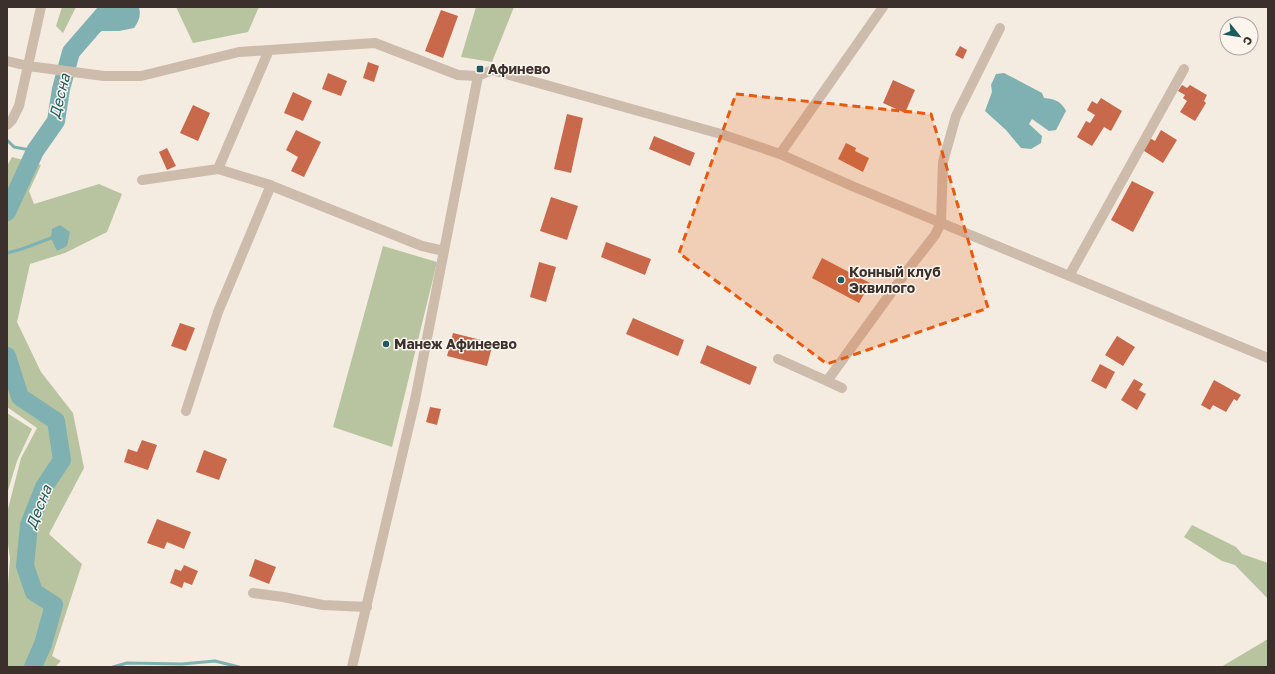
<svg xmlns="http://www.w3.org/2000/svg" width="1275" height="674" font-family="'Golos Text',sans-serif">
  <style>
    .green { fill: #b8c4a0 }
    .water { fill: #7fb0b2 }
    .lines { fill: none; stroke-linecap: round; stroke-linejoin: round }
    .stream { stroke: #7fb0b2; stroke-width: 3 }
    .river { stroke: #7fb0b2; stroke-width: 18 }
    .building { fill: #c8694b }
    .minor { stroke: #cdbbac; stroke-width: 10 }
    .marked { fill: #e8590c; fill-opacity: 0.2; stroke: #e8590c; stroke-width: 3; stroke-dasharray: 8 5; stroke-linejoin: round }
    .poi-dot { fill: #1f5a5e; stroke: #fbf5ee; stroke-width: 1.5 }
    .labels { text-anchor: middle; stroke-width: 3; stroke-linejoin: round; paint-order: stroke }
    .poi-label { font-size: 14px; font-weight: bold; fill: #3b302b; stroke: #fbf5ee; text-anchor: start }
    .water-label { font-size: 15px; font-style: italic; fill: #1f5a5e; stroke: #fbf5ee }
  </style>
  <rect width="100%" height="100%" fill="#f4ebe1"/>
  <path class="green" d="M 62,7 L 76,7 L 63,33 L 56,26 Z
    M 176,7 L 259,7 L 248,32 L 193,43 Z
    M 476,7 L 514,7 L 492,62 L 461,57 Z
    M 12,157 L 41,165 L 29,191 L 34,204 L 99,184 L 122,194 L 107,232 L 65,253 L 30,264 L 17,322 L 41,372 L 73,413 L 84,468 L 49,534 L 82,564 L 52,656 L 61,661 L 55,667 L 7,667 L 7,598 L 10,558 L 7,537 L 7,513 L 21,458 L 37,428 L 7,407 L 7,166 Z
    M 383,246 L 437,262 L 392,447 L 333,427 Z
    M 7,413 L 32,429 L 17,461 L 7,494 Z
    M 1192,525 L 1236,547 L 1242,554 L 1268,563 L 1268,599 L 1235,565 L 1222,561 L 1184,537 Z
    M 1268,639 L 1268,666 L 1265,667 L 1221,667 Z"/>
  <path class="water" d="M 110,7 L 139,7 C 141,16 139,21 134,28 L 119,31 L 102,31 L 77,45 Z
    M 1004,73 L 1042,93 L 1044,98 C 1055,99 1061,101 1066,111 L 1056,130 L 1049,131 L 1032,119 L 1029,124 L 1042,136 L 1041,143 L 1031,149 L 1021,148 L 1006,130 L 985,111 L 992,92 L 991,85 L 996,74 Z
    M 60,225 L 70,232 L 67,246 L 57,251 L 51,238 L 52,229 Z"/>
  <g class="lines">
    <path class="stream" d="M 7,140 L 14,147 L 35,151
      M 7,253 L 22,249 L 51,238
      M 113,667 L 127,663 L 182,664 L 215,661 L 239,667"/>
    <path class="river" d="M 7,212 L 35,151 L 56,121 L 61,89 L 71,52 L 110,7
      M 7,356 L 20,397 L 56,421 L 62,460 L 44,487 L 29,525 L 25,566 L 34,592 L 54,605 L 43,644 L 33,667"/>
  </g>
  <path class="building" d="M 441,10 L 458,16 L 443,58 L 425,51 Z
    M 960,46 L 967,50 L 963,59 L 955,55 Z
    M 368,62 L 379,66 L 374,82 L 363,78 Z
    M 328,73 L 347,81 L 341,96 L 322,89 Z
    M 893,80 L 915,90 L 905,113 L 883,103 Z
    M 1182,85 L 1187,88 L 1190,85 L 1207,95 L 1204,101 L 1206,103 L 1195,121 L 1180,112 L 1187,101 L 1183,98 L 1185,95 L 1178,91 Z
    M 293,92 L 312,101 L 303,121 L 284,113 Z
    M 1101,98 L 1122,111 L 1111,131 L 1104,127 L 1092,146 L 1077,137 L 1086,121 L 1090,123 L 1095,115 L 1087,110 L 1092,101 L 1097,104 Z
    M 193,105 L 210,113 L 198,141 L 180,133 Z
    M 567,114 L 583,118 L 571,173 L 554,169 Z
    M 296,130 L 321,142 L 304,177 L 291,171 L 298,157 L 286,150 Z
    M 1161,130 L 1177,140 L 1163,163 L 1141,149 L 1148,137 L 1155,141 Z
    M 654,136 L 695,153 L 690,166 L 649,149 Z
    M 846,143 L 856,148 L 855,151 L 869,158 L 863,172 L 838,159 Z
    M 167,148 L 176,166 L 167,170 L 159,152 Z
    M 1132,181 L 1154,192 L 1133,232 L 1111,220 Z
    M 551,197 L 578,206 L 567,240 L 540,231 Z
    M 606,242 L 651,259 L 645,275 L 601,257 Z
    M 822,258 L 870,283 L 859,303 L 812,278 Z
    M 539,262 L 556,267 L 546,302 L 530,297 Z
    M 633,318 L 684,340 L 678,356 L 626,334 Z
    M 180,323 L 195,328 L 186,351 L 171,346 Z
    M 453,333 L 493,343 L 487,366 L 447,356 Z
    M 1117,336 L 1135,347 L 1123,366 L 1105,355 Z
    M 707,345 L 757,367 L 750,385 L 700,363 Z
    M 1100,364 L 1115,372 L 1106,389 L 1091,381 Z
    M 1134,379 L 1143,384 L 1139,390 L 1146,394 L 1137,410 L 1121,400 Z
    M 1214,380 L 1241,395 L 1237,401 L 1234,399 L 1226,412 L 1213,405 L 1210,410 L 1201,405 Z
    M 430,407 L 441,409 L 437,425 L 426,422 Z
    M 142,440 L 157,445 L 148,470 L 124,462 L 128,449 L 137,452 Z
    M 204,450 L 227,459 L 219,480 L 196,472 Z
    M 157,519 L 191,532 L 184,549 L 167,542 L 164,549 L 147,543 Z
    M 255,559 L 276,567 L 269,584 L 249,576 Z
    M 184,565 L 198,571 L 192,585 L 184,582 L 182,588 L 170,583 L 175,569 L 181,571 Z"/>
  <g class="lines">
    <path class="minor" d="M 7,61 L 28,66 L 104,76 L 141,76 L 239,52 L 375,43 L 458,75 L 478,76 L 492,70 L 721,134 L 780,154 L 852,186 L 1268,358
      M 7,125 L 12,120 L 19,106 L 41,7
      M 780,154 L 883,7
      M 218,169 L 267,184 L 422,246 L 444,251
      M 142,180 L 218,169 L 269,50
      M 1069,276 L 1184,69
      M 778,359 L 827,381
      M 842,388 L 827,381 L 907,271 L 935,235 L 941,223 L 943,162 L 956,116 L 1000,28
      M 186,411 L 218,312 L 271,185
      M 253,593 L 283,597 L 323,605 L 367,607
      M 352,667 L 415,400 L 478,76"/>
  </g>
  <path class="marked" d="M 736,94 L 931,114 L 988,308 L 827,364 L 679,253 Z"/>
  <g class="poi-dot">
    <rect x="476" y="65" width="8" height="8" rx="2"/>
    <circle cx="841" cy="280" r="4"/>
    <circle cx="386" cy="344" r="4"/>
  </g>
  <g class="labels">
    <g class="poi-label">
      <text x="488" y="74">Афинево</text>
      <text x="849" y="277">Конный клуб<tspan x="849" dy="16">Эквилого</tspan></text>
      <text x="394" y="349">Манеж Афинеево</text>
    </g>
    <g class="water-label">
      <text transform="translate(60 96) rotate(-76)" y="5">Десна</text>
      <text transform="translate(39 507) rotate(-68)" y="5">Десна</text>
    </g>
  </g>
  <rect width="1275" height="674" fill="none" stroke="#3b302b" stroke-width="16"/>
  <g transform="translate(1239 36) rotate(120)"><circle r="19" fill="#fbf5ee" stroke="#aea6a0"/>
  <path d="M0-3L7 15L0 10L-7 15Z" fill="#1f5a5e"/>
  <text y="-6" font-size="11" font-weight="bold" text-anchor="middle" fill="#3b302b">С</text>
  </g>
</svg>
